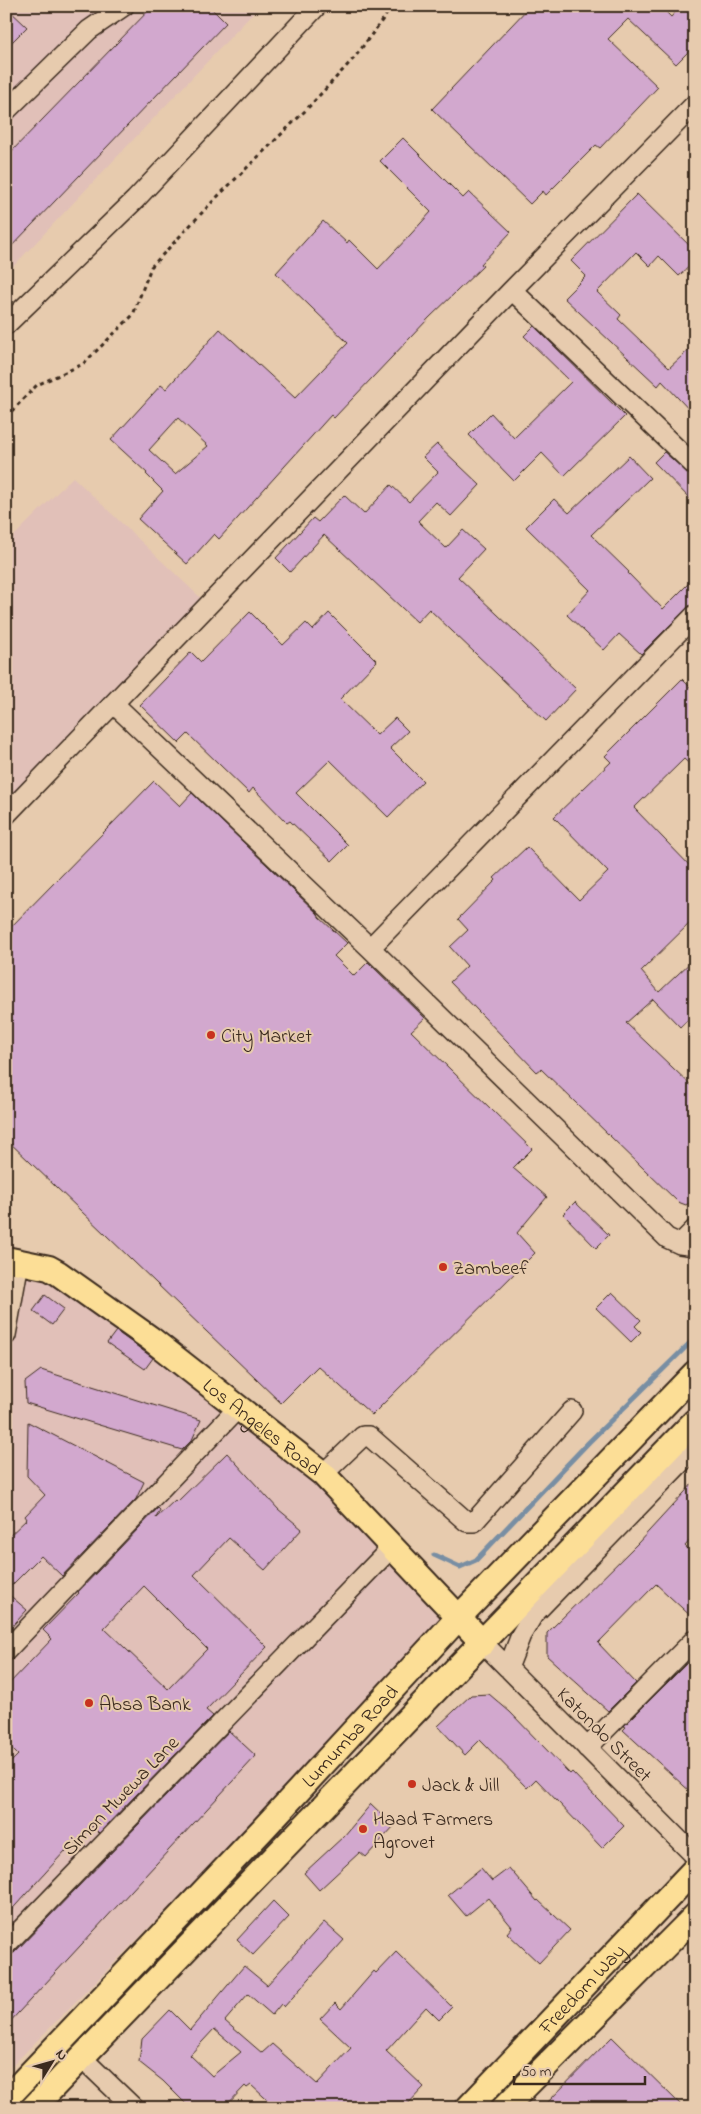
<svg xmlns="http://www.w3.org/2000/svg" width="701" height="2114" font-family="'Indie Flower',sans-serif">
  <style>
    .built { fill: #e1c0b8 }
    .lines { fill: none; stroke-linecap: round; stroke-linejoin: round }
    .stream { stroke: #788ea3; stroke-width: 5 }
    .building { fill: #d2a8ce; stroke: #3b2a1e; fill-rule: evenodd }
    .minor-casing { stroke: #3b2a1e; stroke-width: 22 }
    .major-casing { stroke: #3b2a1e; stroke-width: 28 }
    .path { stroke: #3b2a1e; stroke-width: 3; stroke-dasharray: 4 4; stroke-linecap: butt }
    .minor { stroke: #e7cbae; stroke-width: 19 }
    .major { stroke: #fcde96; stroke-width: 24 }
    .poi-dot { fill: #c8321e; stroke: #e7cbae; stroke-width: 2 }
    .labels { text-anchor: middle; stroke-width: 4; stroke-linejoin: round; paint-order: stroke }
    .poi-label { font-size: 20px; fill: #3b2a1e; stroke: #e7cbae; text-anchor: start }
    .street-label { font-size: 20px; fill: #3b2a1e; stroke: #e7cbae }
  </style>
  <rect width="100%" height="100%" fill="#e7cbae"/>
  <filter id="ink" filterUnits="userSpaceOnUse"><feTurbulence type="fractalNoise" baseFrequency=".02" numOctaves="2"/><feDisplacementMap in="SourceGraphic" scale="10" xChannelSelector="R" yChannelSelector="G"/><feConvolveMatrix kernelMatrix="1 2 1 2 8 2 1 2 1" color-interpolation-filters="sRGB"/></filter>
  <g filter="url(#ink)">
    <path class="built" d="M 6,6 L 260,6 L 6,274 Z
      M 73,477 L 205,602 L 6,804 L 6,544 Z
      M 6,1263 L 53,1272 L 314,1467 L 456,1618 L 6,2072 Z"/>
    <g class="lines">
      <path class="stream" d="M 434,1555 L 460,1567 L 476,1560 L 589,1442 L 695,1338"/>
    </g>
    <path class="building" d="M 153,6 L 209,6 L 226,23 L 6,252 L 6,157 Z
      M 530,6 L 660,6 L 671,17 L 681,6 L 695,6 L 695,45 L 676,64 L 628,19 L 608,39 L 658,87 L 600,148 L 596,145 L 546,195 L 543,191 L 530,204 L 432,109 Z
      M 6,7 L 27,27 L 6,48 Z
      M 403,138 L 463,198 L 469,192 L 511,232 L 481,264 L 483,266 L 429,318 L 334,418 L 331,415 L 219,539 L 214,534 L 187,564 L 138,519 L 163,491 L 146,474 L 147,473 L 111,440 L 161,385 L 166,389 L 220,329 L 295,398 L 348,343 L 276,273 L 323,221 L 347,243 L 349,240 L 378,269 L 411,234 L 431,212 L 380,161 ZM 178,418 L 208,446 L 175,474 L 149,450 Z
      M 637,194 L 695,251 L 695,261 L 679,276 L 659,256 L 650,266 L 636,252 L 597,292 L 621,315 L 618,319 L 669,368 L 695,344 L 695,416 L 662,381 L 658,386 L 564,298 L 586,276 L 571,261 Z
      M 534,326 L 625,416 L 564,476 L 542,453 L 514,481 L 469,435 L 491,413 L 514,438 L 571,382 L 524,336 Z
      M 437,444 L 480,485 L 451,516 L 436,502 L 418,521 L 446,548 L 463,530 L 484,549 L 458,577 L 576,689 L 546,721 L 429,609 L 417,622 L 324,535 L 290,572 L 276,558 L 313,518 L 318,522 L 344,495 L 364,514 L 391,485 L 409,502 L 438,472 L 423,457 Z
      M 664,452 L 695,479 L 695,504 L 654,462 Z
      M 629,456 L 650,478 L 591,535 L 629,572 L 628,573 L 663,609 L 695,577 L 695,600 L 641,654 L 619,634 L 604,650 L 567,615 L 590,590 L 526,527 L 554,499 L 569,513 Z
      M 250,612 L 283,645 L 306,623 L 313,630 L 329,613 L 377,661 L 340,699 L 377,735 L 395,718 L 408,731 L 390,748 L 423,781 L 388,817 L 330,760 L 296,793 L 348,845 L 332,861 L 290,821 L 287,823 L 253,788 L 249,793 L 188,734 L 179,743 L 140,705 L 191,652 L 201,662 Z
      M 682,679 L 695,692 L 695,769 L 684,759 L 634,808 L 695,871 L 695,918 L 641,971 L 659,992 L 695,958 L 695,1013 L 680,1027 L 653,999 L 626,1023 L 695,1089 L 695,1199 L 686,1205 L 678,1202 L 541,1069 L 537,1072 L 450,982 L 467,966 L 450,947 L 468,930 L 458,919 L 496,880 L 494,878 L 527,847 L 579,900 L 608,872 L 554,817 L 611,762 L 605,756 Z
      M 154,781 L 180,806 L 192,793 L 318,914 L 319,917 L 347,943 L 334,956 L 354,976 L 368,962 L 425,1018 L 411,1031 L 532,1149 L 513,1168 L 547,1197 L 517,1233 L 535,1253 L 372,1415 L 318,1366 L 281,1403 L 6,1139 L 6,932 Z
      M 575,1202 L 609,1235 L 596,1248 L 563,1214 Z
      M 612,1292 L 641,1320 L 635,1326 L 641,1332 L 631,1342 L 596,1308 Z
      M 45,1295 L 64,1309 L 52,1325 L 33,1311 Z
      M 116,1331 L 153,1358 L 145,1369 L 107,1343 Z
      M 41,1370 L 201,1420 L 192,1440 L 182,1450 L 26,1403 L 25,1382 Z
      M 28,1422 L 144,1482 L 136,1499 L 62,1576 L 41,1556 L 6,1591 L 6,1539 L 27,1519 L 25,1516 L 45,1495 L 27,1476 Z
      M 227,1453 L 278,1509 L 302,1529 L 265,1570 L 229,1538 L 194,1575 L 267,1647 L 206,1710 L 213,1716 L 99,1833 L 92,1826 L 66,1852 L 65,1851 L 6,1916 L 6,1767 L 18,1755 L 6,1743 L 6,1687 L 52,1639 L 43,1630 L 79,1593 L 78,1592 L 158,1508 L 160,1510 L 156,1518 L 175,1500 L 177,1502 ZM 144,1586 L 207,1649 L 168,1689 L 104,1628 Z
      M 695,1481 L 695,1535 L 685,1546 L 695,1556 L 695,1620 L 656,1584 L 598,1643 L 636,1683 L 608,1711 L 547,1656 L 547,1633 L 638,1543 Z
      M 6,1592 L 27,1610 L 6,1633 Z
      M 695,1655 L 695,1796 L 623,1730 L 626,1727 L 624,1726 Z
      M 489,1694 L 510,1712 L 570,1774 L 572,1772 L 624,1826 L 602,1848 L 536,1779 L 527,1788 L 480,1740 L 465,1755 L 438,1726 L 471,1695 Z
      M 229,1731 L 256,1756 L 6,2026 L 6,1957 L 14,1953 Z
      M 371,1804 L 394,1826 L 366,1857 L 360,1852 L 319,1890 L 304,1873 L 344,1836 Z
      M 481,1868 L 492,1881 L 509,1868 L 537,1901 L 538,1900 L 570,1930 L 539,1963 L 507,1933 L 512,1927 L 488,1898 L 466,1916 L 448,1895 Z
      M 273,1901 L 289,1917 L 253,1955 L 237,1940 Z
      M 324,1922 L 344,1940 L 284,2007 L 281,2004 L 272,2015 L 248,1994 L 225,2021 L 262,2053 L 272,2044 L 317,2084 L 351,2048 L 320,2019 L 335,2003 L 341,2009 L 374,1971 L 376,1973 L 396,1952 L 452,2007 L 439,2020 L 426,2007 L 386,2051 L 424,2087 L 404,2108 L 276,2108 L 251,2085 L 247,2088 L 245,2086 L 224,2108 L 190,2108 L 163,2081 L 139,2062 L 142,2039 L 170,2010 L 190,2030 L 244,1966 L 267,1985 ZM 214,2029 L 241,2052 L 212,2076 L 190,2055 Z
      M 612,2037 L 684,2108 L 542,2108 Z"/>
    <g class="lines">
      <g class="minor-casing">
        <path id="minor" d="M 6,111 L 89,30 L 124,6
          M 512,290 L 695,466
          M 6,325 L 135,200 L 317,6
          M 114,704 L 370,948 L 667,1238 L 680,1244 L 695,1246
          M 6,815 L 512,290 L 695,104
          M 370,948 L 695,615
          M 680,1244 L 695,1229
          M 6,1335 L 19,1262
          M 323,1474 L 363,1436 L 369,1436 L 467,1522 L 474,1522 L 572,1411
          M 483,1643 L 695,1856
          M 6,1651 L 239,1407
          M 508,1668 L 521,1635 L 533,1615 L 695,1448
          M 587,1748 L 695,1639
          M 6,1945 L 392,1547
          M 81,2057 L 134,2108"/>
      </g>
      <g class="major-casing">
        <g id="major">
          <path id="s1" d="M 6,1259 L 49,1268 L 58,1273 L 151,1339 L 323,1474 L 483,1643"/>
          <path id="s2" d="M 6,2099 L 263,1829 L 459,1617 L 695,1373"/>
          <path d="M 33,2108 L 695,1421"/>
          <path id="s3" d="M 468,2108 L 695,1869"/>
          <path d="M 504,2108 L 695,1916"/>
        </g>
      </g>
      <path class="path" d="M 6,417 L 37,385 L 83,364 L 133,315 L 151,267 L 214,200 L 305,111 L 355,57 L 389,11 L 396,6"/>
      <use href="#minor" class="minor"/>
      <use href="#major" class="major"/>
    </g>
  </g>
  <g class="poi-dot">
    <circle cx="211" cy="1035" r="5"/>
    <circle cx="443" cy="1267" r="5"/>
    <circle cx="89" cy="1703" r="5"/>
    <circle cx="412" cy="1784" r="5"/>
    <circle cx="363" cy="1829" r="5"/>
  </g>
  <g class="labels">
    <g class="poi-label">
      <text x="221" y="1042">City Market</text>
      <text x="453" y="1274">Zambeef</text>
      <text x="99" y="1710">Absa Bank</text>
      <text x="422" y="1791">Jack &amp; Jill</text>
      <text x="373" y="1825">Haad Farmers<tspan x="373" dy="23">Agrovet</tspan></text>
    </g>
    <g class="street-label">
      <text dy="7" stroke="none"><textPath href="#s1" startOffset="310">Los Angeles Road</textPath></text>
      <text transform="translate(605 1734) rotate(45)" y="7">Katondo Street</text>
      <text dy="7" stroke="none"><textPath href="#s2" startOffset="500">Lumumba Road</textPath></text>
      <text transform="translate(120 1795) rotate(-46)" y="7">Simon Mwewa Lane</text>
      <text dy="7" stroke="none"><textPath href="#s3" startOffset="165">Freedom Way</textPath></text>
    </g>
  </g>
  <rect width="701" height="2114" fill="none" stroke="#e7cbae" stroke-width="25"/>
  <rect x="12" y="12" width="676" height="2089" fill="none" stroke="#3b2a1e" stroke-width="2" filter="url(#ink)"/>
  <g transform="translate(52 2062) rotate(53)" stroke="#e7cbae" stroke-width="4" paint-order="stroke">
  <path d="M0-4L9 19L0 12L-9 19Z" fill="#3b2a1e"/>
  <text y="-8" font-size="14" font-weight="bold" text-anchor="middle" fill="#3b2a1e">N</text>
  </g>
  <path d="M514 2076v8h131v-8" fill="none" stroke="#3b2a1e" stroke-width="2.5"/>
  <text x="521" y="2076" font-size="15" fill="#3b2a1e" stroke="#e7cbae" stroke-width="4" paint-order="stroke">50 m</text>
</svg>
